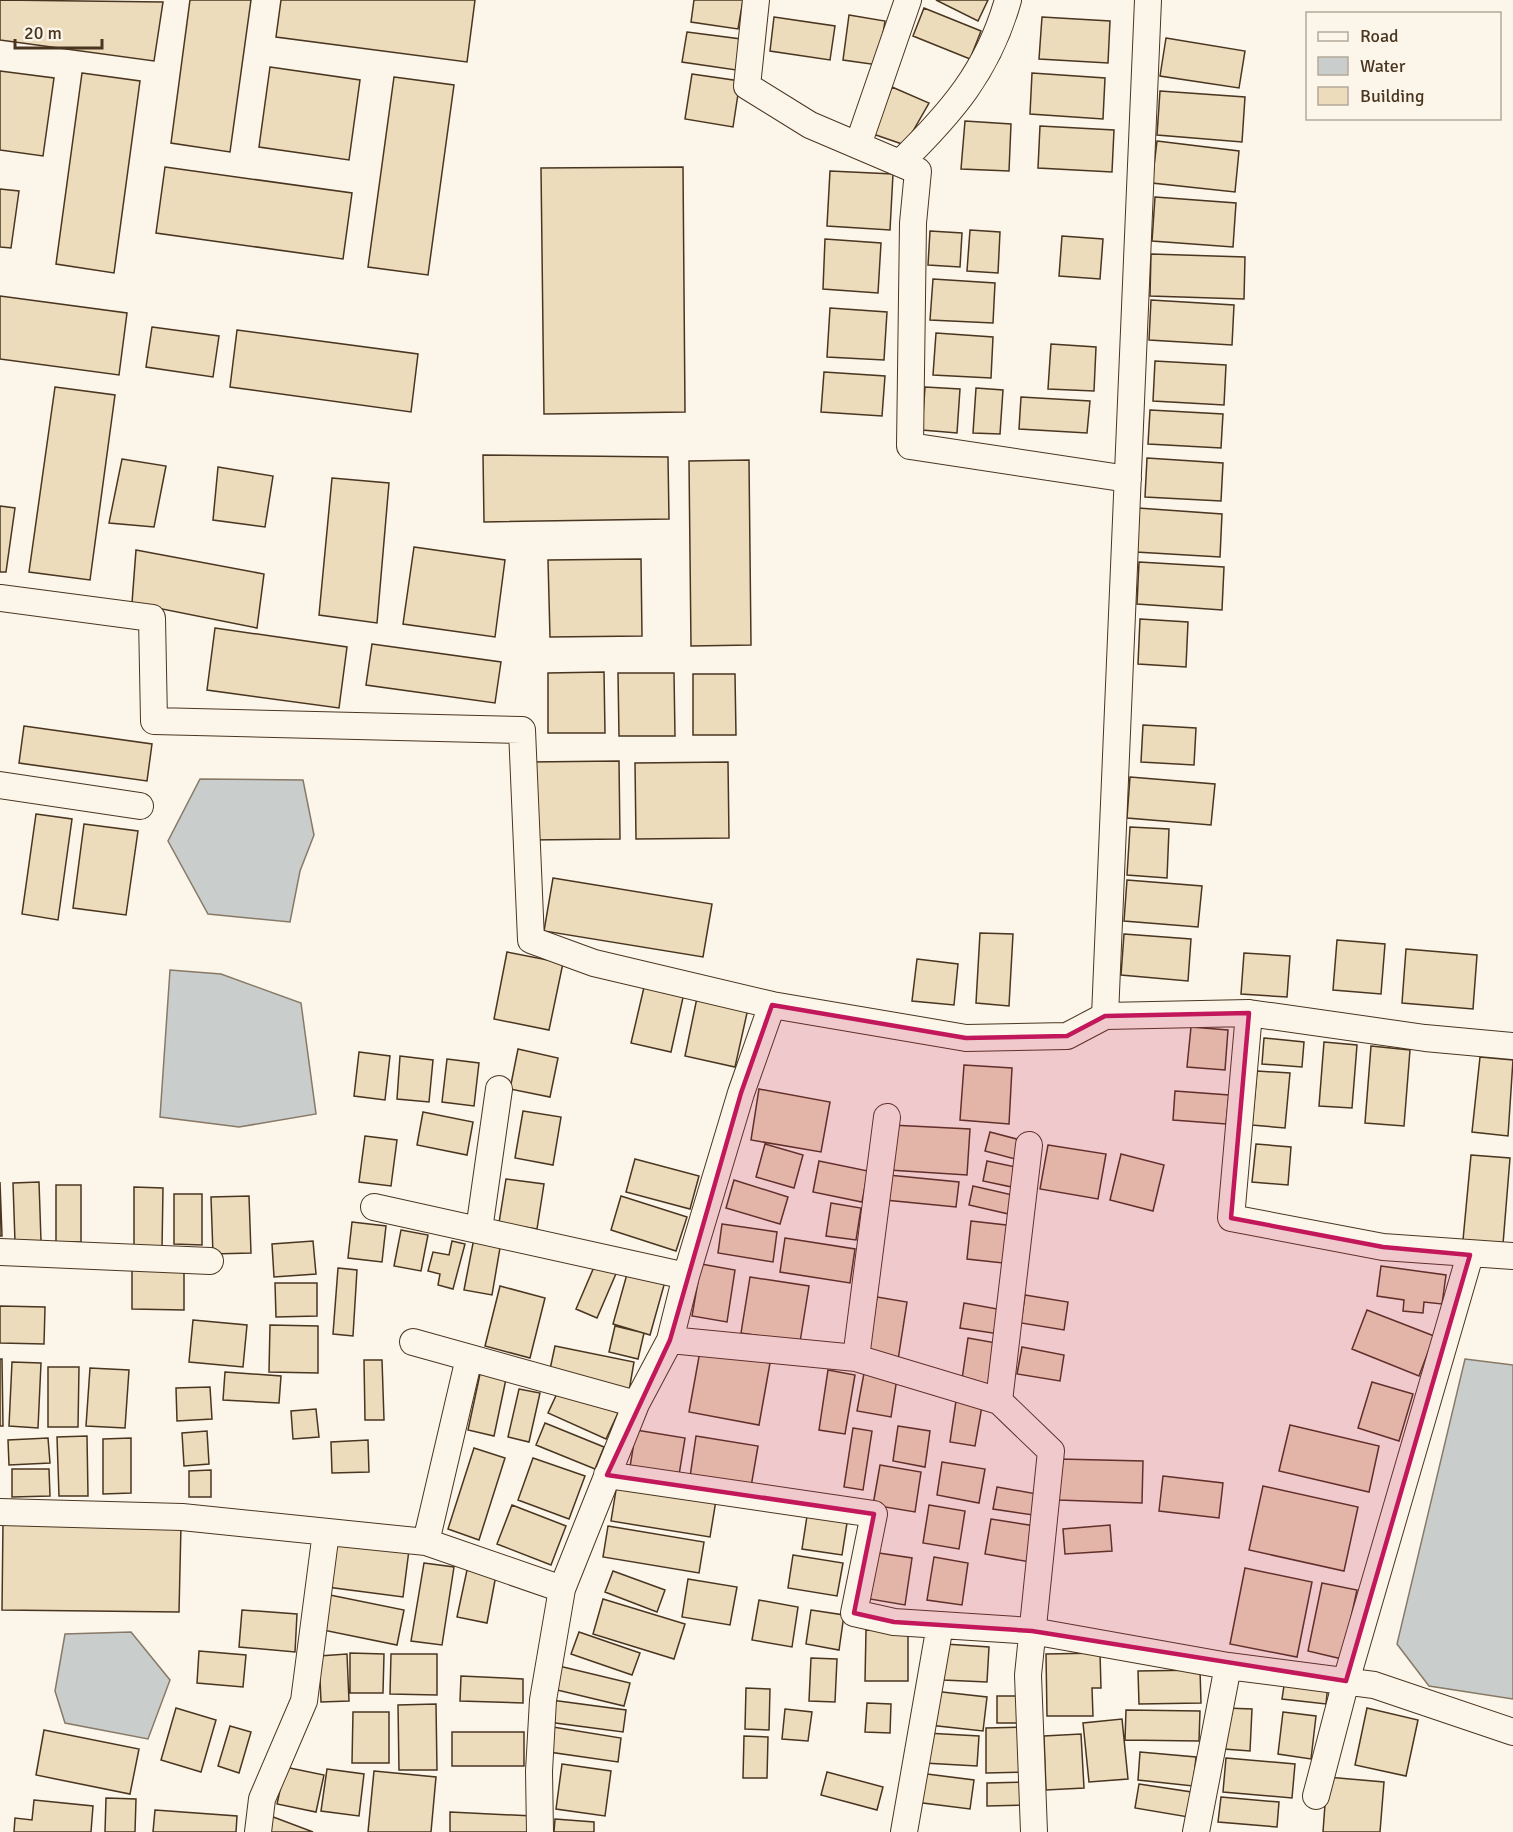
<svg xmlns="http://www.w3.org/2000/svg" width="1513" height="1832" font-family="Signika,sans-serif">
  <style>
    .water { fill: #c9cecd; stroke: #887966; stroke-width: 1.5 }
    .building { fill: #ecdcbc; stroke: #4a3520; stroke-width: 1.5 }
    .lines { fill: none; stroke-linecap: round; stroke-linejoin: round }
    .street-casing { stroke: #4a3520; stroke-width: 28 }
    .street { stroke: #fbf6e9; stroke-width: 26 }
    .marked { fill: #c2185b; fill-opacity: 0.2; stroke: #c2185b; stroke-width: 4.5; stroke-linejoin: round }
  </style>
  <rect width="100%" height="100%" fill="#fbf6e9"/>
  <path class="water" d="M 200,779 L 303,780 L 314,835 L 300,871 L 290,922 L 208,914 L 168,841 Z
    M 170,970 L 221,974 L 301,1003 L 316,1114 L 239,1127 L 160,1117 Z
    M 1465,1359 L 1513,1365 L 1513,1699 L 1429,1686 L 1397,1644 Z
    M 131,1632 L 170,1680 L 148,1739 L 65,1723 L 55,1691 L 65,1634 Z"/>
  <path class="building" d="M 0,0 L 163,2 L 154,61 L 0,40 Z
    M 190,0 L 251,0 L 230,152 L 171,143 Z
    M 281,0 L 475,0 L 467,62 L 276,37 Z
    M 694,0 L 743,0 L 738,29 L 691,22 Z
    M 936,0 L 988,0 L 978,21 Z
    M 924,8 L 981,31 L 970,59 L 913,36 Z
    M 849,15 L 885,21 L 878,65 L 843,60 Z
    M 774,17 L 835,26 L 830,60 L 770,51 Z
    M 1042,17 L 1110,21 L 1108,63 L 1039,59 Z
    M 687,32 L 741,39 L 736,70 L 682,62 Z
    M 1166,38 L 1245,51 L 1239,88 L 1160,76 Z
    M 270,67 L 360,80 L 349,160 L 259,147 Z
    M 0,71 L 54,78 L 43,156 L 0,150 Z
    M 82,73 L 140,81 L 114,273 L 56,264 Z
    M 1032,73 L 1105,78 L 1103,119 L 1030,114 Z
    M 692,74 L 740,81 L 733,127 L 685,119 Z
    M 394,77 L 454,85 L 428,275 L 368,267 Z
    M 892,87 L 929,103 L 905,145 L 873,134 Z
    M 1160,91 L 1245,97 L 1242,142 L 1157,135 Z
    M 965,121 L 1011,124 L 1009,171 L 961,169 Z
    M 1040,126 L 1114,130 L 1112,172 L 1038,168 Z
    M 1157,141 L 1239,151 L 1235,192 L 1152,183 Z
    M 165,167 L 352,193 L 343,259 L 156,233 Z
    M 683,167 L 685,412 L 544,414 L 541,168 Z
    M 830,171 L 893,174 L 890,230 L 827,226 Z
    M 0,189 L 19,191 L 11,248 L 0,247 Z
    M 1155,197 L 1236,203 L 1233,247 L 1152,241 Z
    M 970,230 L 1000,232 L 998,273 L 967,271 Z
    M 930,231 L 962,233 L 960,267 L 928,265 Z
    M 1062,236 L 1103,239 L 1100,279 L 1059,276 Z
    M 825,239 L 881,243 L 878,293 L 823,289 Z
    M 1151,254 L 1245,257 L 1244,299 L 1150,296 Z
    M 933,279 L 995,283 L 993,323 L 930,320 Z
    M 0,296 L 127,313 L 119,375 L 0,359 Z
    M 1151,300 L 1234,305 L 1232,345 L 1149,340 Z
    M 830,308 L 887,312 L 884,360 L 827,357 Z
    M 152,327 L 219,336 L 213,377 L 146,367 Z
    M 237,330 L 418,354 L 411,412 L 230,387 Z
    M 936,333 L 993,337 L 991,378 L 933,375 Z
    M 1051,344 L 1096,347 L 1094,391 L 1048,389 Z
    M 1155,361 L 1226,365 L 1224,405 L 1153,401 Z
    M 824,372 L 885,376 L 882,416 L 821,412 Z
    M 55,387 L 115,395 L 90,580 L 29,572 Z
    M 925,387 L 960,389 L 957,433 L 922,430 Z
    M 976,388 L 1003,390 L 1000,434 L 973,433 Z
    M 1021,397 L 1090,401 L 1087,433 L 1019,429 Z
    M 1150,410 L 1223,414 L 1221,448 L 1148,444 Z
    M 483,455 L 668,457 L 669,519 L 484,522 Z
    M 1147,458 L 1223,463 L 1221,501 L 1145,497 Z
    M 122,459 L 166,466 L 154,527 L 109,523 Z
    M 749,460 L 751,645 L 691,646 L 689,461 Z
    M 218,467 L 273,476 L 265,527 L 213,520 Z
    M 332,478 L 389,483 L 377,623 L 319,615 Z
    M 0,506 L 15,508 L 6,572 L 0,572 Z
    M 1138,508 L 1222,514 L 1220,557 L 1136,552 Z
    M 414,547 L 505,560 L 495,637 L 403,624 Z
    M 136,550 L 264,574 L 257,628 L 132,603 Z
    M 641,559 L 642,636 L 550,637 L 548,560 Z
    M 1139,562 L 1224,567 L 1222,610 L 1137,604 Z
    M 1140,619 L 1188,622 L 1186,667 L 1138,664 Z
    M 215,628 L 347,647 L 339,708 L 207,690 Z
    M 372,644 L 501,662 L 495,703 L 366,685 Z
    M 604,672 L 605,733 L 548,733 L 548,673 Z
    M 618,673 L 674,673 L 675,736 L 619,736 Z
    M 693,674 L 735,674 L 736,735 L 693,735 Z
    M 1143,725 L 1196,728 L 1194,765 L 1141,762 Z
    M 24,726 L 152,744 L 147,781 L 19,763 Z
    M 619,761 L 620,839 L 529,840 L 529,762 Z
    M 728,762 L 729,838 L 636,839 L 635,763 Z
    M 1130,777 L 1215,784 L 1211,825 L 1127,818 Z
    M 36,814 L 72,819 L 58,920 L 22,914 Z
    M 84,824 L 138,831 L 126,915 L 73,908 Z
    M 1130,827 L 1169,829 L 1167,878 L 1127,875 Z
    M 553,878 L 712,904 L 703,957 L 544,931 Z
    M 1127,880 L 1202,886 L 1198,927 L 1124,921 Z
    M 980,933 L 1013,934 L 1009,1006 L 976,1003 Z
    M 1124,934 L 1191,939 L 1188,981 L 1121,975 Z
    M 1337,940 L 1385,944 L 1381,994 L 1333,990 Z
    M 1406,949 L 1477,955 L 1473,1009 L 1402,1003 Z
    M 507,952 L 563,963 L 549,1030 L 494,1019 Z
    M 1244,953 L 1290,956 L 1287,997 L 1241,994 Z
    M 917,959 L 958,964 L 954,1005 L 912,1001 Z
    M 645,983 L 684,993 L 671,1052 L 631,1043 Z
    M 698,993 L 749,1004 L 735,1067 L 685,1056 Z
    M 1191,1027 L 1228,1030 L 1225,1070 L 1187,1067 Z
    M 1264,1038 L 1304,1042 L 1302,1067 L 1262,1064 Z
    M 1324,1042 L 1357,1045 L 1352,1108 L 1319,1106 Z
    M 1371,1046 L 1410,1050 L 1404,1126 L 1365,1123 Z
    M 518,1049 L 558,1058 L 550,1097 L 510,1089 Z
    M 359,1052 L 390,1056 L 385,1100 L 354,1096 Z
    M 400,1056 L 433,1060 L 429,1102 L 397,1099 Z
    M 1480,1057 L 1513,1060 L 1508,1136 L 1472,1132 Z
    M 447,1059 L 479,1063 L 474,1106 L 442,1102 Z
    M 964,1065 L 1012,1068 L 1009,1124 L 960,1120 Z
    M 1257,1071 L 1290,1073 L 1285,1128 L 1252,1125 Z
    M 759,1089 L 830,1102 L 821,1152 L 751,1140 Z
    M 1175,1091 L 1229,1095 L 1226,1124 L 1173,1120 Z
    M 523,1111 L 561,1117 L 553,1165 L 515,1158 Z
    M 423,1112 L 473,1122 L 467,1155 L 417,1145 Z
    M 891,1125 L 970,1129 L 967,1175 L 889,1170 Z
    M 990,1132 L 1028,1142 L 1023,1161 L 985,1151 Z
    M 365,1136 L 397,1140 L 391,1186 L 359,1182 Z
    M 765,1144 L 803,1155 L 794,1188 L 756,1177 Z
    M 1256,1144 L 1291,1147 L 1288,1185 L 1252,1182 Z
    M 1048,1145 L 1106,1154 L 1098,1199 L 1040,1189 Z
    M 1121,1154 L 1164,1165 L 1153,1211 L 1110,1200 Z
    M 1471,1155 L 1510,1158 L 1503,1244 L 1463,1240 Z
    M 635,1159 L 699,1176 L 690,1209 L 626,1192 Z
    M 819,1161 L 868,1171 L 862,1202 L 813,1192 Z
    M 987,1161 L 1025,1169 L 1021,1189 L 983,1181 Z
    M 888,1175 L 959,1182 L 956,1207 L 885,1200 Z
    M 506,1179 L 544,1184 L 537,1229 L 499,1223 Z
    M 734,1180 L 788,1197 L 780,1224 L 726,1208 Z
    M 0,1182 L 2,1236 L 0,1236 Z
    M 39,1182 L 41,1241 L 15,1242 L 13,1183 Z
    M 56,1185 L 81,1185 L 81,1242 L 56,1242 Z
    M 973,1186 L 1017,1196 L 1013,1215 L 969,1205 Z
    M 134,1187 L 163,1188 L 162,1249 L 134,1248 Z
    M 174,1194 L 202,1194 L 202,1245 L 174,1244 Z
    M 249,1196 L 251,1253 L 213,1254 L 211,1197 Z
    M 621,1196 L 687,1217 L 676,1251 L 611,1230 Z
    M 831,1203 L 861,1208 L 856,1240 L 826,1236 Z
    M 971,1221 L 1015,1226 L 1012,1264 L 967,1259 Z
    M 352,1222 L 386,1226 L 382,1262 L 348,1258 Z
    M 722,1224 L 777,1232 L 773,1262 L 718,1253 Z
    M 401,1230 L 428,1235 L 421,1271 L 394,1266 Z
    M 474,1238 L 501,1242 L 492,1295 L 464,1290 Z
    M 785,1238 L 855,1249 L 850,1283 L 780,1272 Z
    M 313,1241 L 316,1274 L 274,1277 L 272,1244 Z
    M 452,1241 L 465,1244 L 453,1289 L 438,1285 L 440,1274 L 428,1271 L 433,1252 L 449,1255 Z
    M 597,1260 L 618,1269 L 597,1318 L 576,1309 Z
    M 701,1264 L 735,1270 L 727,1322 L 692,1316 Z
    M 1381,1266 L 1446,1275 L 1442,1304 L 1424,1302 L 1423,1313 L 1403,1311 L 1404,1300 L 1377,1296 Z
    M 132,1267 L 184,1268 L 184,1310 L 132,1309 Z
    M 629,1267 L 666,1278 L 650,1335 L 613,1324 Z
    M 338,1268 L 357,1270 L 353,1336 L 333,1334 Z
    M 750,1277 L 809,1286 L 800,1342 L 741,1333 Z
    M 275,1283 L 317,1283 L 317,1316 L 276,1317 Z
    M 500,1286 L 545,1298 L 530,1358 L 485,1346 Z
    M 1025,1295 L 1068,1302 L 1064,1330 L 1021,1323 Z
    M 877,1297 L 907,1302 L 898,1360 L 868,1355 Z
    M 964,1303 L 1003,1310 L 999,1334 L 960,1328 Z
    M 0,1306 L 45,1307 L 44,1344 L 0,1343 Z
    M 1367,1310 L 1434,1336 L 1419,1376 L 1352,1349 Z
    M 193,1320 L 247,1325 L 243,1367 L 189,1362 Z
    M 270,1325 L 318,1326 L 318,1373 L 269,1372 Z
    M 615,1326 L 644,1333 L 638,1359 L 609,1352 Z
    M 968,1338 L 1002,1344 L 995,1391 L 961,1386 Z
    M 555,1346 L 634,1362 L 629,1391 L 549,1374 Z
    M 1022,1347 L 1064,1355 L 1060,1381 L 1017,1374 Z
    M 700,1351 L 770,1363 L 759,1425 L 689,1412 Z
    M 0,1359 L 2,1359 L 3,1426 L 0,1426 Z
    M 364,1360 L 382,1360 L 384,1420 L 365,1420 Z
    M 12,1362 L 41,1363 L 38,1428 L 9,1426 Z
    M 48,1367 L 79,1367 L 78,1427 L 48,1427 Z
    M 90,1368 L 129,1370 L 125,1428 L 86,1426 Z
    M 828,1370 L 855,1375 L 845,1434 L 819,1430 Z
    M 225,1372 L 281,1376 L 279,1403 L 223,1400 Z
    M 864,1373 L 897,1378 L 891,1417 L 857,1411 Z
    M 480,1374 L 506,1379 L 494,1436 L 468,1430 Z
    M 1372,1382 L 1413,1394 L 1399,1441 L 1358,1428 Z
    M 210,1387 L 212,1419 L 177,1421 L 176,1388 Z
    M 560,1387 L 618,1413 L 606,1439 L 548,1413 Z
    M 519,1389 L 540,1393 L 529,1442 L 508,1437 Z
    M 956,1401 L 982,1406 L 975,1446 L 950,1442 Z
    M 316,1409 L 319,1437 L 293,1439 L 291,1411 Z
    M 545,1423 L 604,1447 L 595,1469 L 536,1445 Z
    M 1290,1425 L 1379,1446 L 1369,1492 L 1279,1471 Z
    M 898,1426 L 930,1431 L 925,1467 L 893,1461 Z
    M 853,1428 L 872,1431 L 863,1490 L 844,1487 Z
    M 636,1430 L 685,1438 L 679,1475 L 630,1467 Z
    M 207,1431 L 209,1464 L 184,1466 L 182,1433 Z
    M 87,1436 L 88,1496 L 59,1496 L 57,1437 Z
    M 696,1436 L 758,1446 L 751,1487 L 690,1477 Z
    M 48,1438 L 50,1463 L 9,1465 L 8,1440 Z
    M 131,1438 L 131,1493 L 103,1494 L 103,1439 Z
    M 368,1440 L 369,1472 L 332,1473 L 331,1442 Z
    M 474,1448 L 505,1458 L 479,1540 L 448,1529 Z
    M 533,1458 L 585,1476 L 569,1519 L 518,1500 Z
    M 1059,1459 L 1143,1461 L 1142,1503 L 1058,1500 Z
    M 942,1462 L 985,1469 L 979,1503 L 937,1495 Z
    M 880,1465 L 921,1472 L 915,1512 L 873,1505 Z
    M 12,1469 L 49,1469 L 50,1496 L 12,1497 Z
    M 211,1470 L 211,1497 L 189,1497 L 189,1471 Z
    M 1163,1476 L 1223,1483 L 1219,1518 L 1159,1511 Z
    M 617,1484 L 716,1500 L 710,1537 L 611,1521 Z
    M 1263,1486 L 1358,1507 L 1344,1571 L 1249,1550 Z
    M 997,1487 L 1037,1494 L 1033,1515 L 993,1509 Z
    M 512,1505 L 566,1526 L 551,1565 L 497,1544 Z
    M 929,1505 L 965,1511 L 959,1549 L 923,1543 Z
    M 807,1516 L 847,1523 L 842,1555 L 802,1549 Z
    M 991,1519 L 1035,1526 L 1030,1562 L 985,1554 Z
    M 3,1522 L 181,1525 L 179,1612 L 2,1610 Z
    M 1110,1525 L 1112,1551 L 1065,1554 L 1063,1529 Z
    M 608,1526 L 704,1542 L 699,1573 L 603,1557 Z
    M 333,1541 L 409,1550 L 403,1597 L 327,1587 Z
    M 872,1552 L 912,1558 L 905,1605 L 864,1598 Z
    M 793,1555 L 843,1563 L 837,1596 L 788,1588 Z
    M 934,1557 L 968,1563 L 962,1605 L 927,1600 Z
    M 424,1563 L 454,1567 L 442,1645 L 411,1641 Z
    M 1245,1568 L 1312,1582 L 1297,1657 L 1230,1644 Z
    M 467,1570 L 496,1575 L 487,1623 L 457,1617 Z
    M 613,1571 L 665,1590 L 657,1612 L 605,1592 Z
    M 688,1579 L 737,1587 L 730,1625 L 682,1617 Z
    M 1322,1583 L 1357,1590 L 1342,1659 L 1308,1651 Z
    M 325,1594 L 404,1610 L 397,1645 L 318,1629 Z
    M 603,1599 L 685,1624 L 674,1659 L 593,1634 Z
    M 759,1600 L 798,1607 L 792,1647 L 752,1640 Z
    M 242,1610 L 297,1614 L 295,1652 L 239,1647 Z
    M 811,1610 L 844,1615 L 839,1650 L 806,1644 Z
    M 866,1630 L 908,1631 L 908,1681 L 865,1681 Z
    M 579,1632 L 640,1653 L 632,1675 L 571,1654 Z
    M 945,1644 L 989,1647 L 987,1682 L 943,1680 Z
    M 199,1651 L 246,1655 L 243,1687 L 197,1683 Z
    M 350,1653 L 384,1654 L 383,1693 L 350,1693 Z
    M 1100,1653 L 1101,1688 L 1092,1688 L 1093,1716 L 1047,1716 L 1046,1654 Z
    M 347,1654 L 349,1701 L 321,1702 L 319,1656 Z
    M 391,1654 L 437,1654 L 437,1695 L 390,1694 Z
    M 811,1658 L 837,1659 L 835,1702 L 809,1701 Z
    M 559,1666 L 630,1683 L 624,1706 L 553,1689 Z
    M 1200,1670 L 1201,1703 L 1139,1704 L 1138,1671 Z
    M 461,1676 L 523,1679 L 523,1703 L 460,1701 Z
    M 1285,1679 L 1328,1684 L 1326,1704 L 1282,1699 Z
    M 746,1688 L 770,1689 L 769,1730 L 745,1729 Z
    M 933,1691 L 987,1697 L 983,1731 L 929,1725 Z
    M 997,1696 L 1025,1696 L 1025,1723 L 997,1723 Z
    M 551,1700 L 626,1710 L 623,1732 L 548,1722 Z
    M 867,1703 L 891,1704 L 890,1733 L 865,1732 Z
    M 436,1704 L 437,1770 L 399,1770 L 398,1705 Z
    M 176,1708 L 216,1720 L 201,1772 L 161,1760 Z
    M 1226,1708 L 1252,1709 L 1250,1751 L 1224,1749 Z
    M 1367,1708 L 1418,1720 L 1406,1776 L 1355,1765 Z
    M 785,1709 L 812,1712 L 808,1741 L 782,1739 Z
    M 1126,1710 L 1200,1711 L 1199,1741 L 1125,1740 Z
    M 353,1712 L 389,1712 L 389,1763 L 352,1763 Z
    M 1283,1712 L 1316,1716 L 1311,1759 L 1278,1754 Z
    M 1122,1719 L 1128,1779 L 1089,1782 L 1083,1723 Z
    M 230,1726 L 251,1732 L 239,1773 L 218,1766 Z
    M 553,1727 L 621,1738 L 618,1762 L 549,1752 Z
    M 1026,1727 L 1027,1772 L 986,1773 L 986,1728 Z
    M 44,1730 L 139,1749 L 130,1794 L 36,1775 Z
    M 452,1732 L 524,1732 L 524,1766 L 452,1766 Z
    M 926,1733 L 979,1736 L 977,1766 L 924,1763 Z
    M 1081,1734 L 1084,1788 L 1046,1790 L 1044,1736 Z
    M 744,1736 L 768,1737 L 767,1778 L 743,1778 Z
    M 1140,1752 L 1196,1757 L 1193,1786 L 1138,1780 Z
    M 1226,1758 L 1295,1764 L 1292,1798 L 1223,1792 Z
    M 562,1764 L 611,1771 L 605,1816 L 556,1809 Z
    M 285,1767 L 324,1775 L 316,1812 L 277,1804 Z
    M 327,1769 L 364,1774 L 359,1816 L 321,1811 Z
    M 374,1771 L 436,1777 L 431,1832 L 368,1832 Z
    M 827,1772 L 883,1787 L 877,1810 L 821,1795 Z
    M 919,1773 L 974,1780 L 970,1809 L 915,1802 Z
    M 1327,1777 L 1384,1782 L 1380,1832 L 1323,1832 Z
    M 1025,1782 L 1025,1805 L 987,1806 L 987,1783 Z
    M 1139,1784 L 1198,1793 L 1194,1818 L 1135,1808 Z
    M 1221,1797 L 1279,1802 L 1277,1827 L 1218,1822 Z
    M 106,1798 L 136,1799 L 135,1832 L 105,1832 Z
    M 34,1800 L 93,1806 L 91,1832 L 14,1832 L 15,1818 L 32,1820 Z
    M 155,1810 L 237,1816 L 236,1832 L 153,1832 Z
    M 450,1812 L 533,1816 L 533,1832 L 450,1832 Z
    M 268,1815 L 313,1832 L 266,1832 Z
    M 555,1819 L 594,1822 L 594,1832 L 554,1832 Z"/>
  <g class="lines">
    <g class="street-casing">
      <path id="street" d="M 756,0 L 747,86 L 810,125 L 918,171 L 913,223 L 910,446 L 1128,479
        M 858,145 L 908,0
        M 900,163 C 951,113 988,71 1008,0
        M 0,598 L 152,618 L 154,721 L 522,730 L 531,940 L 594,963 L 772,1005
        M 0,785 L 140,806
        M 1249,1013 L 1231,1218 L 1383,1247 L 1513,1256
        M 1105,1016 L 1148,0
        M 374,1207 L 686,1276
        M 479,1230 L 499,1089
        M 0,1252 L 210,1261
        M 670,1340 L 856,1358 L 999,1401 L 1051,1451 L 1028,1675 L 1034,1832
        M 413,1342 L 636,1404
        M 856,1358 L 887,1117
        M 999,1401 L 1029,1145
        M 607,1475 L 874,1514 L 854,1613 L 894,1622 L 1032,1631 L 1228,1666 L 1374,1685 L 1513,1732
        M 0,1512 L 182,1517 L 426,1542 L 562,1589 L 636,1404 L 670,1340 L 686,1276 L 741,1093 L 772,1005 L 966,1038 L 1067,1036 L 1105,1016 L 1249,1013 L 1425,1038 L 1513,1046
        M 426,1542 L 469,1358
        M 1316,1796 L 1346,1681 L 1470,1255
        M 258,1832 L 262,1799 L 304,1701 L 326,1532
        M 540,1832 L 539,1771 L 543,1700 L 562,1589
        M 904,1832 L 940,1625
        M 1196,1832 L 1228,1666"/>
    </g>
    <use href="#street" class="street"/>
  </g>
  <path class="marked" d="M 772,1005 L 966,1038 L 1067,1036 L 1105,1016 L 1249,1013 L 1231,1218 L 1383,1247 L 1470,1255 L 1346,1681 L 1032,1631 L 894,1622 L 854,1613 L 874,1514 L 607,1475 L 670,1340 L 741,1093 Z"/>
  <rect x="1306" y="12" width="195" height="108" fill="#fbf6e9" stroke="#b4a999" stroke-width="1.5"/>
  <rect x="1318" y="32" width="30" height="9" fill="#fbf6e9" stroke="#b4a999" stroke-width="1.5"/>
  <text x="1360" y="42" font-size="18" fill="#4a3520">Road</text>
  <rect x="1318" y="57" width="30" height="18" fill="#c9cecd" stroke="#b4a999" stroke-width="1.5"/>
  <text x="1360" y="72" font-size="18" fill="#4a3520">Water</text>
  <rect x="1318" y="87" width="30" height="18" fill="#ecdcbc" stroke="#b4a999" stroke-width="1.5"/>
  <text x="1360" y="102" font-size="18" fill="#4a3520">Building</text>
  <path d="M15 39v9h87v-9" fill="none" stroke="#4a3520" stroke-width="3"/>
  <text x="24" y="39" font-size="18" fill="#4a3520" stroke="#fbf6e9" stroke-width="4.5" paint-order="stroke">20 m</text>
</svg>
